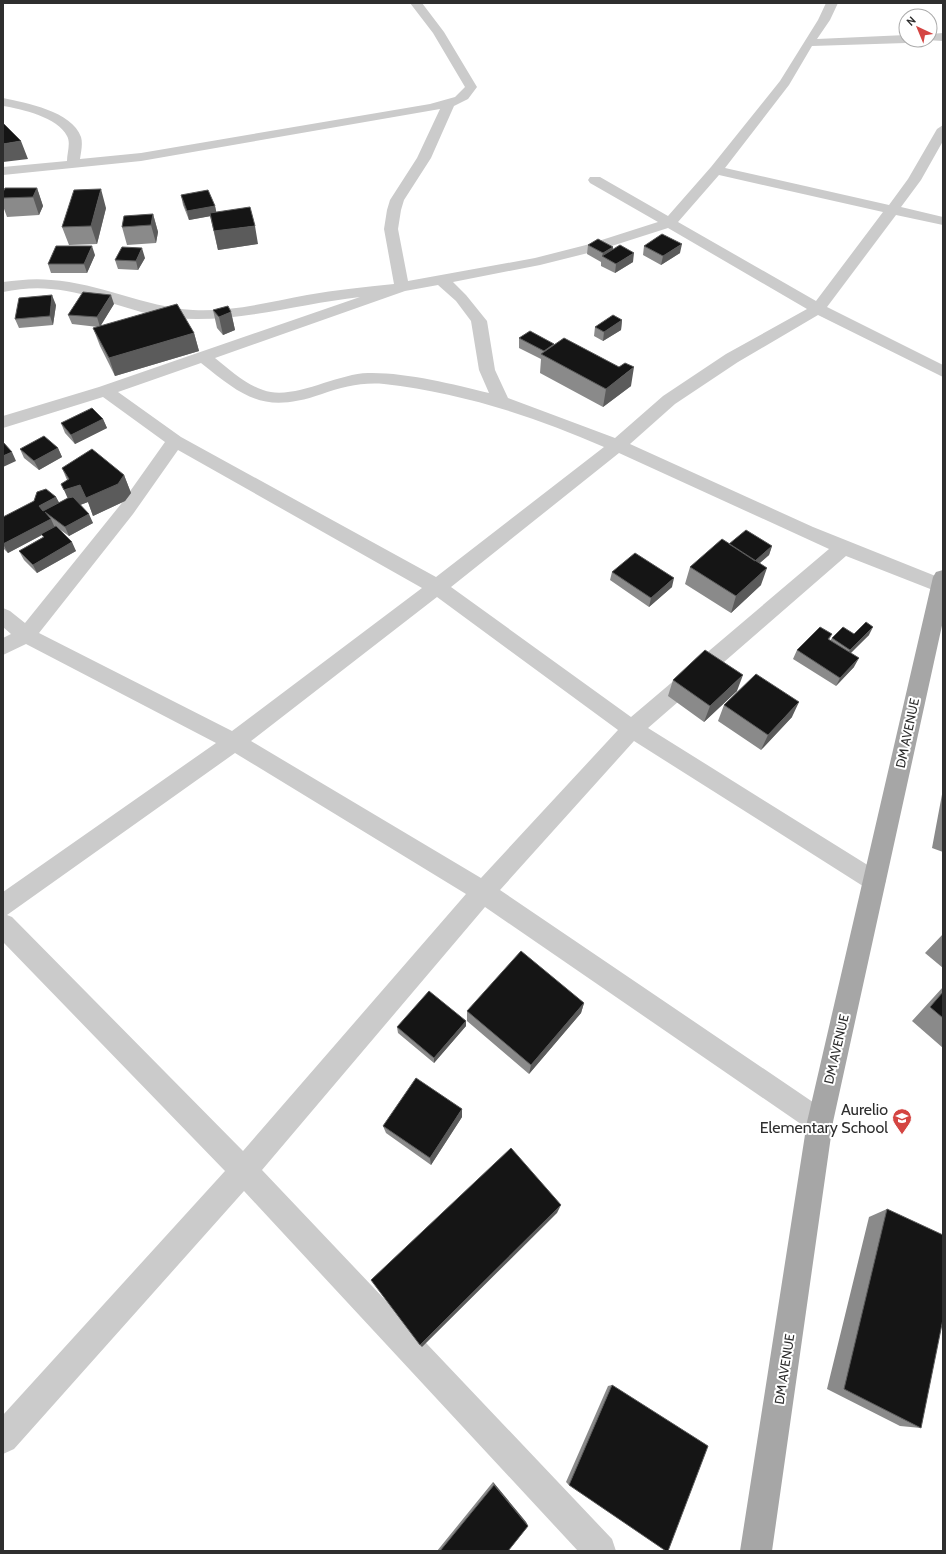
<svg xmlns="http://www.w3.org/2000/svg" width="946" height="1554" font-family="Cabin,sans-serif">
  <style>
    .lines { fill: none; stroke-linecap: round; stroke-linejoin: round }
    .minor { fill: #cbcbcb; fill-rule: evenodd }
    .major { fill: #a6a6a6; fill-rule: evenodd }
    .wall { fill: #8a8a8a }
    .shaded-wall { fill: #5b5b5b }
    .building { fill: #151515; stroke: #5b5b5b }
    .labels { text-anchor: middle; stroke-width: 4; stroke-linejoin: round; paint-order: stroke }
    .street-label { font-size: 13px; fill: #2e2e2e; stroke: #fff }
    .near-poi-label { font-size: 16px; fill: #2e2e2e; stroke: #fff; text-anchor: end }
  </style>
  <rect width="100%" height="100%" fill="#fff"/>
  <g class="lines">
    <path class="minor" d="M 410,3 L 422,3 L 444,32 L 477,87 L 468,99 L 454,106 L 431,158 L 404,200 L 401,210 L 398,229 L 408,281 L 535,258 L 586,245 L 658,222 L 590,183 L 588,180 L 590,177 L 600,177 L 668,216 L 711,167 L 780,81 L 818,20 L 826,3 L 838,3 L 830,20 L 817,39 L 906,35 L 906,40 L 911,40 L 906,43 L 812,46 L 789,85 L 725,168 L 889,205 L 908,179 L 937,129 L 943,125 L 943,141 L 921,180 L 901,207 L 943,217 L 943,225 L 896,215 L 827,307 L 943,365 L 943,377 L 818,315 L 738,362 L 675,404 L 630,444 L 813,527 L 943,579 L 943,594 L 846,556 L 648,728 L 882,874 L 886,881 L 882,888 L 874,892 L 866,888 L 634,741 L 500,890 L 829,1113 L 833,1122 L 829,1131 L 820,1135 L 811,1131 L 485,907 L 262,1170 L 612,1539 L 616,1551 L 578,1551 L 244,1191 L 14,1449 L 3,1454 L 3,1415 L 225,1171 L 3,942 L 3,892 L 216,743 L 26,644 L 3,655 L 3,638 L 11,634 L 3,627 L 3,608 L 10,611 L 25,623 L 121,504 L 165,442 L 103,397 L 3,428 L 3,416 L 99,387 L 360,297 C 297,304 236,324 173,318 C 131,314 93,292 51,289 C 35,287 19,289 3,292 L 3,282 C 19,280 35,278 51,280 C 100,283 144,307 193,310 C 231,312 270,302 307,295 C 336,290 365,287 394,284 L 384,229 L 387,210 L 390,200 L 417,158 L 440,109 L 141,161 L 3,175 L 3,167 L 67,161 C 67,153 71,143 67,136 C 58,117 21,109 3,106 L 3,98 C 26,103 72,111 81,137 C 83,144 81,152 80,159 L 141,153 L 430,104 L 455,97 L 465,87 L 433,33 ZM 719,175 L 883,212 L 816,301 L 678,222 ZM 668,228 L 807,309 L 726,354 L 663,396 L 615,438 L 508,398 L 495,370 L 487,321 L 466,295 L 453,282 L 540,265 L 596,251 ZM 438,285 L 456,301 L 471,321 L 479,370 L 489,393 C 453,384 404,372 368,373 C 335,374 293,401 263,390 C 245,384 230,370 215,358 L 405,291 ZM 201,363 C 245,398 264,414 322,394 C 342,387 362,382 384,384 C 462,393 533,416 604,447 L 436,577 L 181,437 L 118,392 ZM 178,450 L 422,588 L 232,731 L 39,633 L 133,514 ZM 619,453 L 829,549 L 631,717 L 451,587 ZM 437,597 L 618,730 L 481,878 L 251,741 ZM 235,753 L 466,894 L 243,1151 L 12,917 L 7,915 Z
      M 943,33 L 943,41 L 926,40 L 930,40 L 930,34 Z"/>
    <path class="major" d="M 943,570 L 943,621 L 833,1122 L 772,1551 L 740,1551 L 807,1122 L 933,577 L 936,572 Z"/>
  </g>
  <path class="wall" d="M 37,188 L 43,206 L 39,215 L 7,217 L 3,206 L 3,192 Z
    M 181,195 L 215,206 L 216,212 L 258,244 L 218,250 L 210,216 L 189,220 L 183,205 Z
    M 106,208 L 97,244 L 69,245 L 62,227 Z
    M 153,214 L 158,232 L 156,243 L 127,245 L 122,227 Z
    M 588,245 L 613,247 L 613,250 L 633,262 L 615,273 L 601,266 L 601,262 L 587,254 Z
    M 644,246 L 680,253 L 661,265 L 643,255 Z
    M 95,255 L 87,273 L 51,273 L 48,264 Z
    M 145,258 L 138,270 L 118,269 L 115,260 Z
    M 114,304 L 100,326 L 194,333 L 199,351 L 115,376 L 100,346 L 93,328 L 98,327 L 72,324 L 68,315 Z
    M 56,305 L 53,325 L 19,328 L 15,319 Z
    M 213,310 L 231,312 L 235,330 L 223,335 L 217,328 Z
    M 622,320 L 621,330 L 603,341 L 594,336 L 595,327 Z
    M 519,338 L 554,344 L 554,345 L 631,386 L 603,407 L 540,373 L 541,359 L 519,348 Z
    M 103,419 L 107,428 L 75,444 L 65,433 L 61,423 Z
    M 58,448 L 62,457 L 39,470 L 24,458 L 20,449 Z
    M 62,468 L 124,475 L 131,493 L 125,501 L 93,516 L 88,502 L 80,505 L 93,523 L 69,536 L 56,527 L 76,551 L 37,573 L 24,560 L 19,551 L 43,537 L 42,535 L 8,553 L 3,548 L 3,517 L 56,497 L 59,503 L 68,498 L 67,480 Z
    M 729,544 L 772,546 L 769,555 L 760,563 L 761,585 L 731,613 L 685,584 L 690,567 Z
    M 612,572 L 672,587 L 649,607 L 610,580 Z
    M 832,634 L 829,640 L 830,641 L 832,638 L 854,634 L 869,635 L 850,653 L 854,667 L 836,686 L 793,659 L 797,650 Z
    M 673,680 L 737,691 L 704,722 L 668,696 Z
    M 724,705 L 792,717 L 761,750 L 718,721 Z
    M 943,789 L 943,852 L 932,848 Z
    M 943,934 L 943,968 L 925,953 Z
    M 943,987 L 943,1048 L 912,1021 Z
    M 584,1003 L 581,1013 L 529,1074 L 467,1021 L 467,1011 Z
    M 466,1021 L 466,1026 L 434,1063 L 398,1033 L 397,1027 Z
    M 462,1117 L 431,1165 L 386,1133 L 383,1126 Z
    M 887,1209 L 921,1428 L 900,1426 L 827,1389 L 869,1217 Z
    M 612,1385 L 569,1485 L 566,1482 L 608,1386 Z
    M 493,1482 L 526,1522 L 528,1526 L 508,1551 L 437,1551 Z"/>
  <path class="shaded-wall" d="M 21,141 L 28,159 L 3,162 L 3,144 Z
    M 37,188 L 43,206 L 39,215 L 33,197 Z
    M 101,189 L 106,208 L 97,244 L 91,226 Z
    M 215,206 L 217,215 L 189,220 L 187,211 Z
    M 153,214 L 158,232 L 156,243 L 151,225 Z
    M 255,226 L 258,244 L 218,250 L 214,231 Z
    M 682,244 L 680,253 L 661,265 L 663,256 Z
    M 92,246 L 95,255 L 87,273 L 84,264 Z
    M 613,247 L 612,256 L 602,256 L 603,253 Z
    M 142,248 L 145,258 L 138,270 L 136,261 Z
    M 634,253 L 633,262 L 615,273 L 616,264 Z
    M 52,295 L 56,305 L 53,325 L 50,316 Z
    M 111,295 L 114,304 L 100,327 L 97,317 Z
    M 231,312 L 235,330 L 223,335 L 219,317 Z
    M 622,320 L 621,330 L 603,341 L 604,332 Z
    M 194,333 L 199,351 L 115,376 L 109,358 Z
    M 634,367 L 631,386 L 603,407 L 606,389 Z
    M 103,419 L 107,428 L 75,444 L 71,435 Z
    M 58,448 L 62,457 L 39,470 L 34,461 Z
    M 12,452 L 16,461 L 3,467 L 3,456 Z
    M 124,475 L 131,493 L 125,501 L 93,516 L 88,502 L 72,508 L 64,490 L 80,485 Z
    M 56,497 L 61,506 L 46,514 L 39,506 Z
    M 89,514 L 93,523 L 69,536 L 65,527 Z
    M 51,519 L 55,528 L 8,553 L 3,544 Z
    M 72,542 L 76,551 L 37,573 L 33,565 Z
    M 772,546 L 769,555 L 749,572 L 752,563 Z
    M 767,568 L 761,585 L 731,613 L 736,596 Z
    M 674,578 L 672,587 L 649,607 L 651,598 Z
    M 873,627 L 869,635 L 845,659 L 850,650 Z
    M 859,658 L 854,667 L 836,686 L 840,678 Z
    M 743,675 L 737,691 L 704,722 L 710,706 Z
    M 799,702 L 792,717 L 761,750 L 768,735 Z
    M 584,1003 L 581,1013 L 529,1074 L 531,1065 Z
    M 466,1021 L 466,1026 L 434,1063 L 434,1058 Z
    M 462,1109 L 462,1117 L 431,1165 L 430,1158 Z
    M 561,1205 L 557,1213 L 422,1347 L 420,1345 Z
    M 493,1482 L 526,1522 L 528,1526 L 494,1485 Z"/>
  <path class="building" d="M 3,123 L 21,141 L 3,144 Z
    M 5,188 L 37,188 L 33,197 L 3,198 L 3,192 Z
    M 101,189 L 91,226 L 62,227 L 74,190 Z
    M 208,190 L 215,206 L 187,211 L 181,195 Z
    M 250,207 L 255,226 L 214,231 L 210,213 Z
    M 153,214 L 151,225 L 122,227 L 124,216 Z
    M 662,234 L 682,244 L 663,256 L 644,246 Z
    M 598,239 L 613,247 L 603,253 L 588,245 Z
    M 620,245 L 634,253 L 616,264 L 602,256 Z
    M 56,246 L 92,246 L 84,264 L 48,264 Z
    M 122,247 L 142,248 L 136,261 L 115,260 Z
    M 83,292 L 111,295 L 97,317 L 68,315 Z
    M 52,295 L 50,316 L 15,319 L 19,298 Z
    M 177,304 L 194,333 L 109,358 L 93,328 Z
    M 228,306 L 231,312 L 219,317 L 213,310 Z
    M 613,315 L 622,320 L 604,332 L 595,327 Z
    M 530,331 L 554,344 L 544,351 L 519,338 Z
    M 564,338 L 619,367 L 625,363 L 634,367 L 606,389 L 541,354 Z
    M 92,408 L 103,419 L 71,435 L 61,423 Z
    M 44,436 L 58,448 L 34,461 L 20,449 Z
    M 3,442 L 12,452 L 3,456 Z
    M 92,449 L 124,475 L 118,484 L 86,498 L 80,485 L 64,490 L 61,484 L 69,479 L 62,468 Z
    M 46,489 L 56,497 L 39,506 L 43,511 L 68,498 L 73,497 L 89,514 L 65,527 L 45,512 L 51,519 L 3,544 L 3,517 L 34,501 L 37,492 Z
    M 56,526 L 72,542 L 33,565 L 19,551 L 44,537 L 41,534 Z
    M 746,530 L 772,546 L 755,561 L 729,544 Z
    M 722,539 L 767,568 L 736,596 L 690,567 Z
    M 635,553 L 674,578 L 651,598 L 612,572 Z
    M 866,622 L 873,627 L 850,650 L 832,638 L 843,627 L 854,634 Z
    M 820,627 L 832,634 L 828,639 L 859,658 L 840,678 L 797,650 Z
    M 705,650 L 743,675 L 710,706 L 673,680 Z
    M 756,674 L 799,702 L 768,735 L 724,705 Z
    M 521,951 L 584,1003 L 531,1065 L 467,1011 Z
    M 429,991 L 466,1021 L 434,1058 L 397,1027 Z
    M 943,992 L 943,1018 L 930,1007 Z
    M 416,1078 L 462,1109 L 430,1158 L 383,1126 Z
    M 511,1148 L 561,1205 L 420,1345 L 371,1280 Z
    M 887,1209 L 943,1235 L 943,1319 L 921,1428 L 844,1389 Z
    M 612,1385 L 708,1446 L 668,1551 L 666,1551 L 569,1485 Z
    M 494,1485 L 528,1526 L 508,1551 L 440,1551 Z"/>
  <defs>
    <g id="school-pin" transform="scale(1)"><path d="M0 17L-7.5 6A9.5 9.5 0 1 1 7.5 6Z" fill="#d44542" stroke="#fff"/><path d="M0-5L7-2L0 1L-7-2ZM-4 1L0 2.5L4 1V4Q0 6-4 4Z" fill="#fff"/></g>
  </defs>
  <g fill-rule="evenodd">
    <use href="#school-pin" x="902" y="1118"/>
  </g>
  <g class="labels">
    <g class="street-label">
      <text transform="translate(907 733) rotate(-78)" y="5">DM AVENUE</text>
      <text transform="translate(836 1049) rotate(-77)" y="5">DM AVENUE</text>
      <text transform="translate(784 1369) rotate(-81)" y="5">DM AVENUE</text>
    </g>
    <g class="near-poi-label">
      <text x="888" y="1115">Aurelio<tspan x="888" dy="18">Elementary School</tspan></text>
    </g>
  </g>
  <rect width="946" height="1554" fill="none" stroke="#2e2e2e" stroke-width="8"/>
  <g transform="translate(918 28) rotate(316)"><circle r="19" fill="#ffffff" stroke="#ababab"/>
  <path d="M0-3L7 15L0 10L-7 15Z" fill="#d44542"/>
  <text y="-6" font-size="11" font-weight="bold" text-anchor="middle" fill="#2e2e2e">N</text>
  </g>
</svg>
